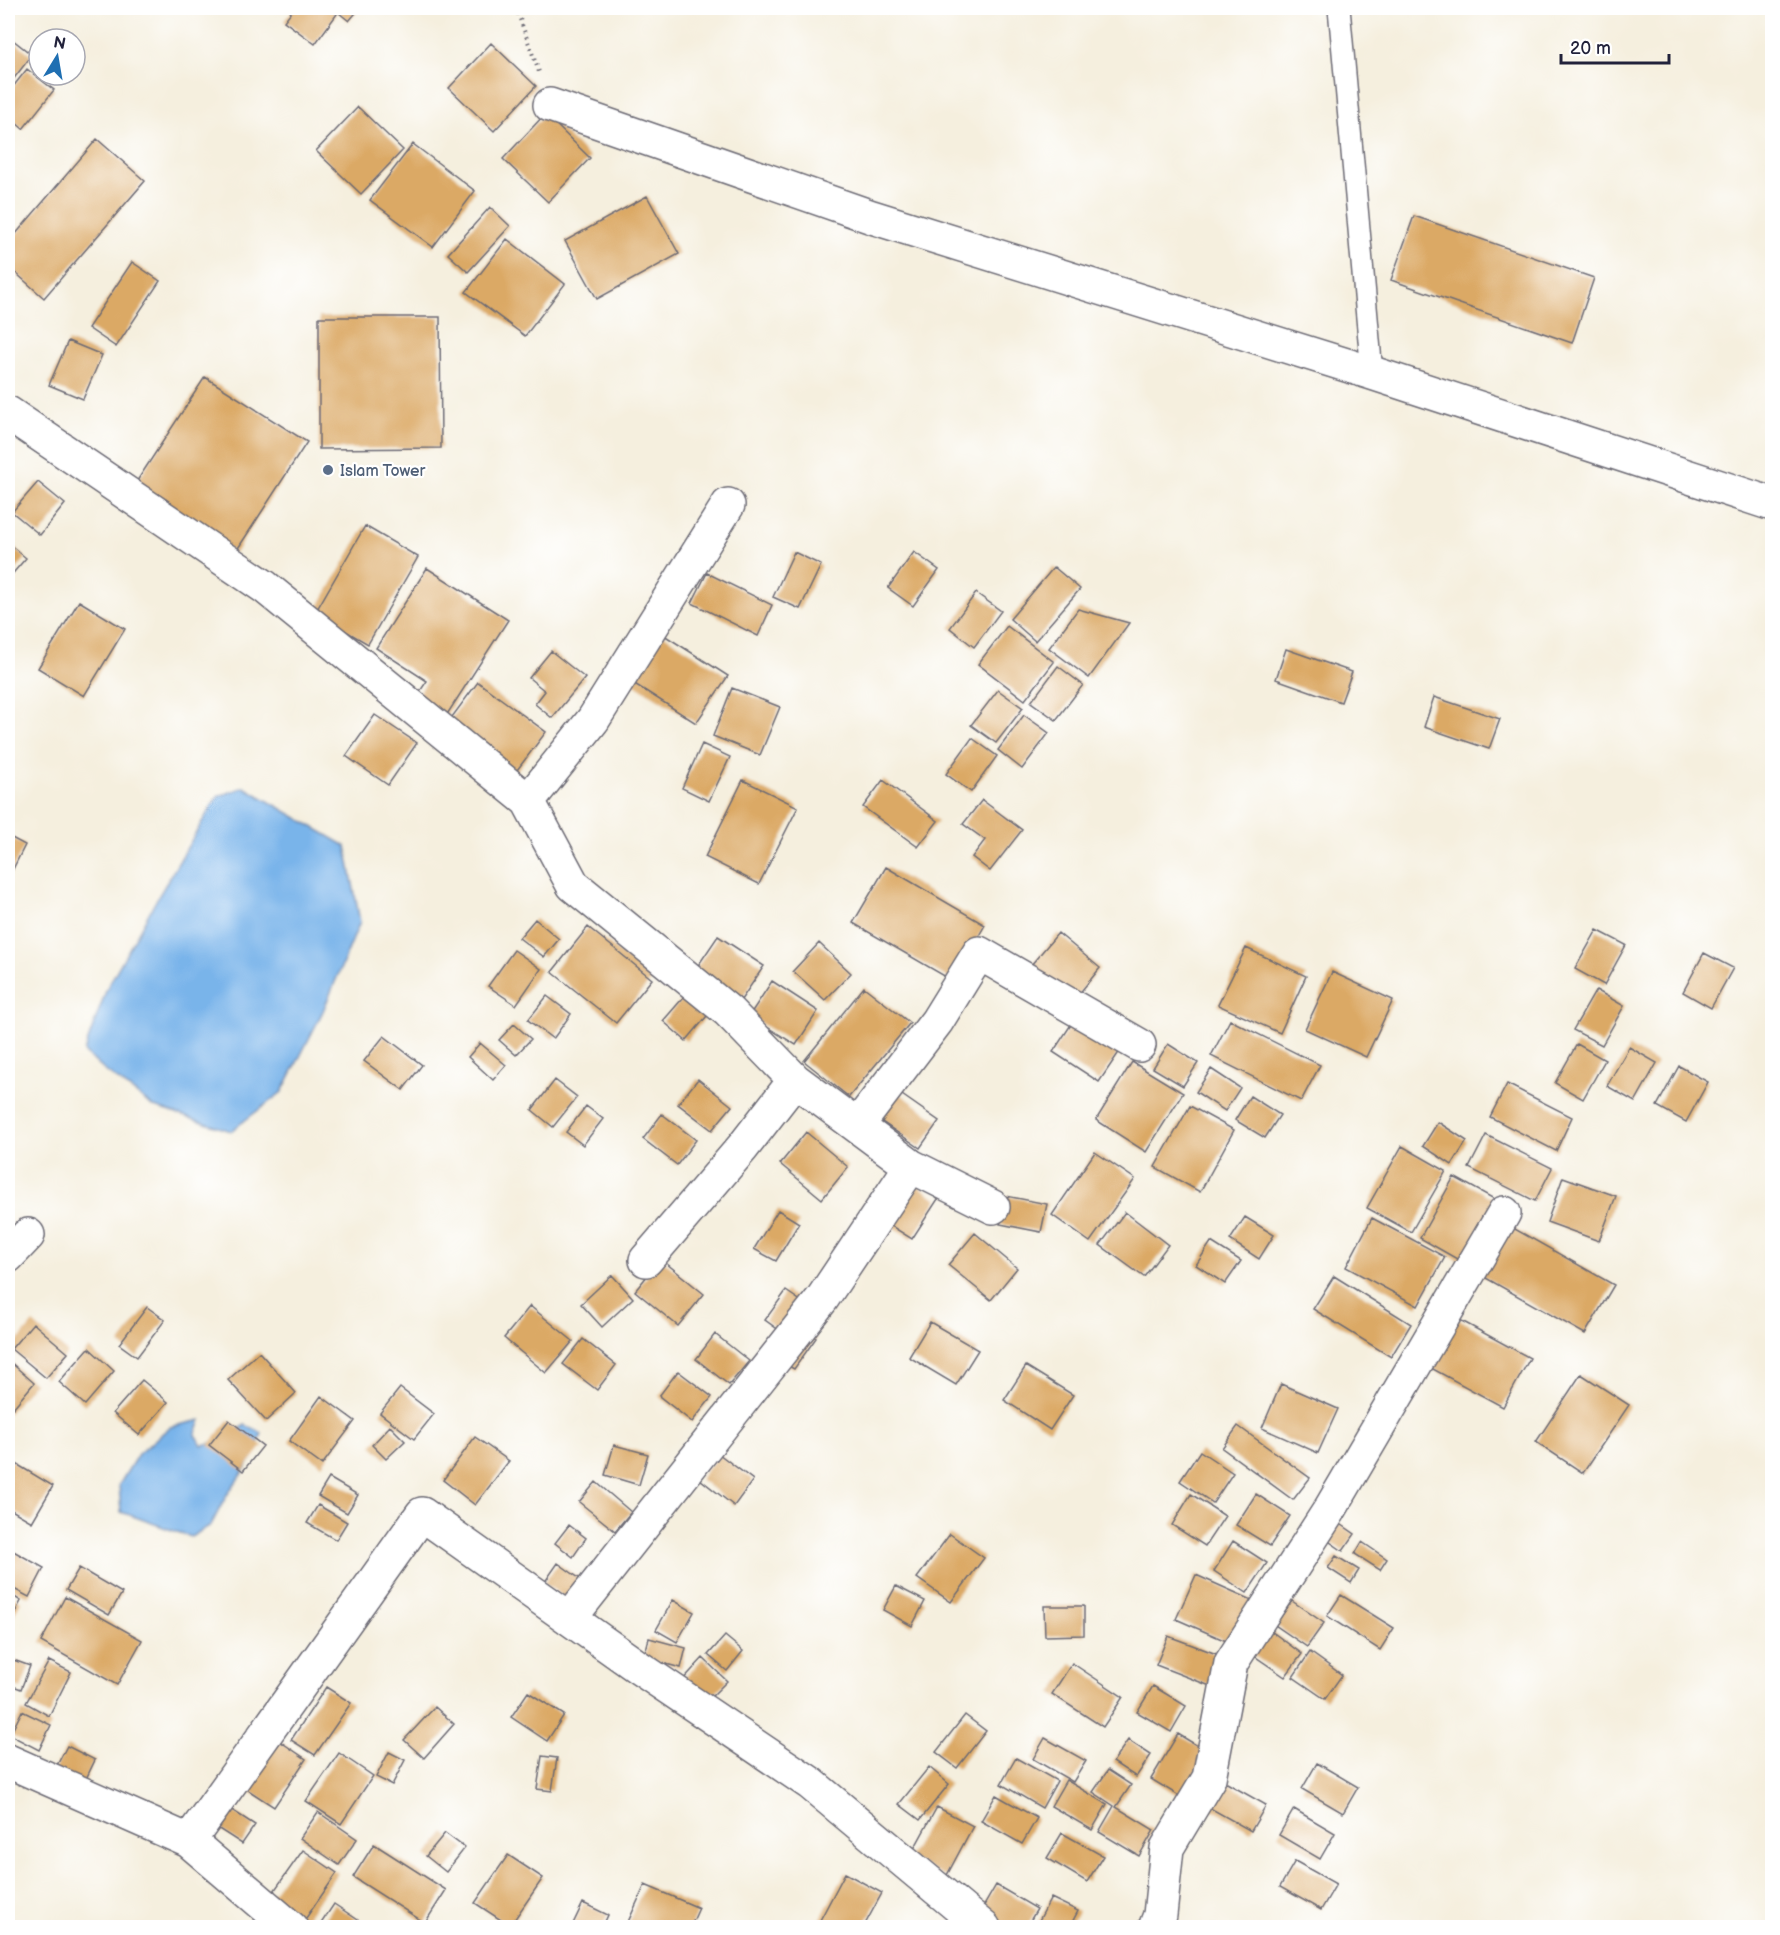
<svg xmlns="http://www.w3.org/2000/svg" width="1780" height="1935" font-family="'Balsamiq Sans',sans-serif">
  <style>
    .water { fill: #79b4ea; stroke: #4e6b92; stroke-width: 1.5 }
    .building { fill: #dba965 }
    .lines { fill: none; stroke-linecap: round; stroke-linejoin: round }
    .service-casing { stroke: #6c6a74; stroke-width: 24 }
    .minor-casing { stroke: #6c6a74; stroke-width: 36 }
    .path { stroke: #6c6a74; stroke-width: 4; stroke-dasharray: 1.5 4.5; stroke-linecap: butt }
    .service { stroke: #fff; stroke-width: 21 }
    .minor { stroke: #fff; stroke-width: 33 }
    .service-dot { fill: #5c6f8a; stroke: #fff; stroke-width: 2 }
    .labels { text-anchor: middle; stroke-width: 4.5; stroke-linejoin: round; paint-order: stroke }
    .service-label { font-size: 16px; fill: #4e5e75; stroke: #fff; text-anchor: start }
  </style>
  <rect width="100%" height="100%" fill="#fff"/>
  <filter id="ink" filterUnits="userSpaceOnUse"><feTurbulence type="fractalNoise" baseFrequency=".0167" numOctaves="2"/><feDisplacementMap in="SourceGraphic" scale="12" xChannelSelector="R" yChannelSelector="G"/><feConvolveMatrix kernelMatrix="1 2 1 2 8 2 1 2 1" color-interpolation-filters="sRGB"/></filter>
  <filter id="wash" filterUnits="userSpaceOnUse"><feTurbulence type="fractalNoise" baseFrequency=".008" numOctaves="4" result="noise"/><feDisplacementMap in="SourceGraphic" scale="24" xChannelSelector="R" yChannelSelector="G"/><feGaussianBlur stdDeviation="1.35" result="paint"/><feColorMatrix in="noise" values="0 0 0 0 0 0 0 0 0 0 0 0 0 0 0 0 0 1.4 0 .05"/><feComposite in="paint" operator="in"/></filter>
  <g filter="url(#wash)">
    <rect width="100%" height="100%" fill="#f5efde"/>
    <path class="water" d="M 244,787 L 346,846 L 360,922 L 323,1011 L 282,1092 L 231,1131 L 154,1107 L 104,1070 L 84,1052 L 107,988 L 158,897 L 217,797 Z
      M 201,1420 L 195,1435 L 202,1445 L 226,1440 L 245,1425 L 262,1433 L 253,1457 L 227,1495 L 211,1525 L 191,1537 L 121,1512 L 119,1485 L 138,1454 L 170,1427 Z"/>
    <g id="blocks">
      <path class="building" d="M 294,8 L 328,8 L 337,14 L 315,44 L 284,21 Z
        M 333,8 L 360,8 L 349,21 Z
        M 8,36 L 32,55 L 8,86 Z
        M 491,43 L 536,86 L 494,131 L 449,88 Z
        M 27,69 L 54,90 L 23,129 L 8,116 L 8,93 Z
        M 358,107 L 403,150 L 361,194 L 316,151 Z
        M 545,114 L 590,158 L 548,202 L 503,159 Z
        M 97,139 L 145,181 L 44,298 L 8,266 L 8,243 Z
        M 413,144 L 475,191 L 433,247 L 370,200 Z
        M 647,196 L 679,254 L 597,299 L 565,241 Z
        M 490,207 L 510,226 L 468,272 L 448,254 Z
        M 1414,216 L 1594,278 L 1572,343 L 1391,280 Z
        M 507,239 L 565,284 L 525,336 L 466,292 Z
        M 132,262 L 160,281 L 116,347 L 88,328 Z
        M 319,317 L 440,317 L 441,448 L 319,449 Z
        M 68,341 L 102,355 L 83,399 L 49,385 Z
        M 205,377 L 307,442 L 235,553 L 133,487 Z
        M 38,482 L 65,504 L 40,535 L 12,512 Z
        M 365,526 L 418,557 L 368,644 L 315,613 Z
        M 8,543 L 26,558 L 8,579 Z
        M 794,552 L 821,565 L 800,609 L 773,597 Z
        M 914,552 L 939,570 L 913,606 L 888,588 Z
        M 1054,567 L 1080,589 L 1035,641 L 1010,619 Z
        M 427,568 L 508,620 L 446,716 L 416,697 L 427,681 L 376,648 Z
        M 707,573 L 772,605 L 758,636 L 692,603 Z
        M 976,593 L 1001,611 L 974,647 L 950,628 Z
        M 79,601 L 125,629 L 84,696 L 38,668 Z
        M 1078,609 L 1129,623 L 1089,678 L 1049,648 Z
        M 1007,626 L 1054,662 L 1025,700 L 978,664 Z
        M 653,628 L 728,676 L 696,723 L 622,676 Z
        M 1286,649 L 1352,672 L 1341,702 L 1276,679 Z
        M 551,651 L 585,678 L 552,718 L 535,704 L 545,691 L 529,678 Z
        M 1058,666 L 1083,685 L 1056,720 L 1031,702 Z
        M 478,682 L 546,732 L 511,778 L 443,729 Z
        M 732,688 L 780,707 L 760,755 L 713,736 Z
        M 998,690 L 1023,708 L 996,743 L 971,725 Z
        M 1434,697 L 1500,719 L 1489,749 L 1424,727 Z
        M 375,715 L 417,743 L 388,785 L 346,756 Z
        M 1024,715 L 1049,733 L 1022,769 L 998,750 Z
        M 972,738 L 997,756 L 971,792 L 946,774 Z
        M 702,744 L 730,757 L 709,801 L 682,788 Z
        M 743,780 L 798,807 L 759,884 L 705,857 Z
        M 883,780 L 938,821 L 918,847 L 863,807 Z
        M 982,800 L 1022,830 L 990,871 L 972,857 L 985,840 L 963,824 Z
        M 8,836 L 25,845 L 8,879 Z
        M 886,867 L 985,925 L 953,981 L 853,923 Z
        M 535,919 L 559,939 L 544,957 L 519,938 Z
        M 588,927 L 652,979 L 616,1023 L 552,972 Z
        M 1597,930 L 1626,945 L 1604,985 L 1575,969 Z
        M 1058,933 L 1100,968 L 1074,1000 L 1031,965 Z
        M 718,936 L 764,966 L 741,1000 L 695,970 Z
        M 819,943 L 851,973 L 825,1000 L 793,971 Z
        M 1246,948 L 1306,976 L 1280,1033 L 1218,1005 Z
        M 514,950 L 541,969 L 516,1005 L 488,986 Z
        M 1704,953 L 1733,968 L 1711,1008 L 1683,992 Z
        M 1332,972 L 1393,1000 L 1366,1057 L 1305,1029 Z
        M 772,981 L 818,1011 L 796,1045 L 749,1016 Z
        M 864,987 L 910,1023 L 849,1097 L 804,1061 Z
        M 1596,990 L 1624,1006 L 1602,1045 L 1573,1030 Z
        M 689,991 L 712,1010 L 686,1041 L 663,1021 Z
        M 547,996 L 571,1014 L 553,1039 L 528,1020 Z
        M 1076,1017 L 1122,1048 L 1099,1082 L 1053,1052 Z
        M 1230,1020 L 1320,1065 L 1301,1101 L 1211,1056 Z
        M 514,1024 L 531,1039 L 516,1055 L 499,1040 Z
        M 384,1036 L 422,1065 L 403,1090 L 364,1061 Z
        M 480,1043 L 506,1065 L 493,1080 L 468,1057 Z
        M 1168,1044 L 1198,1063 L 1183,1086 L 1153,1068 Z
        M 1577,1044 L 1605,1060 L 1583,1099 L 1555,1083 Z
        M 1629,1047 L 1657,1063 L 1635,1102 L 1607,1086 Z
        M 1132,1062 L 1183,1093 L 1146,1152 L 1096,1120 Z
        M 1679,1066 L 1708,1082 L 1686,1122 L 1657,1106 Z
        M 1211,1069 L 1240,1088 L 1225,1111 L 1196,1092 Z
        M 698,1079 L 732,1106 L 712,1130 L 678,1104 Z
        M 555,1080 L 577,1097 L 553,1127 L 532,1110 Z
        M 1507,1084 L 1572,1117 L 1556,1151 L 1490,1117 Z
        M 892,1088 L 939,1121 L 920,1148 L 872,1115 Z
        M 1250,1096 L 1280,1115 L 1265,1138 L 1235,1120 Z
        M 586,1106 L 603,1119 L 583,1145 L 566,1132 Z
        M 1190,1106 L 1234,1130 L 1200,1192 L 1155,1167 Z
        M 662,1114 L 696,1140 L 677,1165 L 643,1139 Z
        M 1438,1122 L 1467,1141 L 1452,1165 L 1423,1146 Z
        M 806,1132 L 848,1167 L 822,1199 L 780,1164 Z
        M 1486,1135 L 1552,1168 L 1535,1201 L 1469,1168 Z
        M 1402,1146 L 1446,1171 L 1411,1232 L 1367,1208 Z
        M 1095,1152 L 1135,1179 L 1090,1242 L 1052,1215 Z
        M 1454,1177 L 1498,1201 L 1464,1263 L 1420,1238 Z
        M 1563,1177 L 1616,1196 L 1599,1241 L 1547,1222 Z
        M 914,1183 L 938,1199 L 912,1239 L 888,1224 Z
        M 1006,1196 L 1047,1204 L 1041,1232 L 1000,1224 Z
        M 778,1210 L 799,1223 L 776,1261 L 754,1249 Z
        M 1125,1212 L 1168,1245 L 1144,1277 L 1100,1245 Z
        M 1245,1217 L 1274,1235 L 1259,1259 L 1230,1240 Z
        M 1372,1218 L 1445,1257 L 1418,1306 L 1346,1267 Z
        M 1506,1224 L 1614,1285 L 1585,1334 L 1477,1273 Z
        M 975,1233 L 1017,1268 L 991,1300 L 948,1265 Z
        M 1211,1242 L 1241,1261 L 1225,1284 L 1196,1265 Z
        M 661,1259 L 704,1294 L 678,1326 L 635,1291 Z
        M 612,1275 L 633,1298 L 602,1327 L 581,1304 Z
        M 1334,1276 L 1411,1324 L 1391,1357 L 1313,1309 Z
        M 786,1291 L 805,1304 L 783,1333 L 765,1320 Z
        M 530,1306 L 573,1341 L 546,1373 L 504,1338 Z
        M 147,1307 L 165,1320 L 137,1357 L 119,1344 Z
        M 1458,1319 L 1530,1358 L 1503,1407 L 1431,1368 Z
        M 930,1322 L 978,1350 L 956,1385 L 909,1357 Z
        M 33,1323 L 68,1353 L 46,1378 L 11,1349 Z
        M 806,1331 L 816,1338 L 794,1369 L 783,1363 Z
        M 715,1334 L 749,1361 L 729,1385 L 696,1359 Z
        M 583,1339 L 616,1365 L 597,1390 L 563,1364 Z
        M 89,1348 L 114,1371 L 85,1405 L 59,1382 Z
        M 259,1352 L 296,1393 L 266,1421 L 228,1380 Z
        M 8,1360 L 34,1383 L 8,1414 Z
        M 1026,1366 L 1073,1395 L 1050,1430 L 1004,1400 Z
        M 678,1371 L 712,1397 L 692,1422 L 659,1396 Z
        M 1581,1374 L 1629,1405 L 1583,1473 L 1536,1442 Z
        M 142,1380 L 168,1402 L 139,1435 L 113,1413 Z
        M 1281,1384 L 1338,1409 L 1318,1453 L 1262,1428 Z
        M 400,1388 L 434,1414 L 414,1439 L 380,1413 Z
        M 321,1396 L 355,1421 L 322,1465 L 289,1441 Z
        M 229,1420 L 263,1446 L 243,1471 L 209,1445 Z
        M 390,1426 L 405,1441 L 386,1459 L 372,1445 Z
        M 1238,1426 L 1310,1478 L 1293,1500 L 1222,1448 Z
        M 475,1437 L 509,1461 L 475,1505 L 443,1480 Z
        M 614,1445 L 648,1454 L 639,1485 L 605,1475 Z
        M 1200,1451 L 1233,1473 L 1213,1503 L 1180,1481 Z
        M 719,1454 L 753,1480 L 734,1506 L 700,1479 Z
        M 8,1459 L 53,1486 L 32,1522 L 8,1508 Z
        M 329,1478 L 358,1495 L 347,1513 L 318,1496 Z
        M 596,1482 L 631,1512 L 615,1531 L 579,1502 Z
        M 1191,1494 L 1225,1516 L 1205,1546 L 1172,1525 Z
        M 1256,1494 L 1290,1516 L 1270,1546 L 1236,1525 Z
        M 318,1505 L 347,1522 L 336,1540 L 307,1523 Z
        M 1332,1518 L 1355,1534 L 1343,1551 L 1320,1535 Z
        M 569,1525 L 586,1538 L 573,1557 L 555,1543 Z
        M 950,1534 L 984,1558 L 951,1602 L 917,1578 Z
        M 1233,1541 L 1267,1563 L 1247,1593 L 1214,1571 Z
        M 1362,1542 L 1387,1559 L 1380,1570 L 1355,1554 Z
        M 8,1548 L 44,1568 L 29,1597 L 8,1586 Z
        M 1336,1556 L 1359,1570 L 1351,1583 L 1328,1568 Z
        M 558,1563 L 583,1581 L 569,1601 L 544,1583 Z
        M 79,1568 L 122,1593 L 109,1615 L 66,1590 Z
        M 1196,1575 L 1252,1600 L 1233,1644 L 1176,1619 Z
        M 896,1586 L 925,1601 L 912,1626 L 883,1610 Z
        M 8,1593 L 21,1601 L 8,1626 Z
        M 1341,1595 L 1394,1628 L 1380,1650 L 1327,1616 Z
        M 65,1597 L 142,1640 L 117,1685 L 41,1642 Z
        M 673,1600 L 694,1612 L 677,1642 L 656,1630 Z
        M 1292,1601 L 1324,1623 L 1307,1647 L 1275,1625 Z
        M 1044,1606 L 1084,1606 L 1084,1635 L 1045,1636 Z
        M 1271,1631 L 1302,1654 L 1285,1677 L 1253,1655 Z
        M 725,1636 L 743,1651 L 727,1671 L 708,1655 Z
        M 1168,1636 L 1230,1659 L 1218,1689 L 1156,1665 Z
        M 649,1638 L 686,1648 L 681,1668 L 644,1658 Z
        M 1310,1652 L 1342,1675 L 1325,1699 L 1293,1677 Z
        M 8,1658 L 30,1666 L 21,1689 L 8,1684 Z
        M 703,1658 L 727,1681 L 702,1706 L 679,1684 Z
        M 49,1661 L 71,1672 L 49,1716 L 26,1703 Z
        M 1072,1663 L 1123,1697 L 1103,1727 L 1052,1694 Z
        M 1153,1686 L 1186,1706 L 1171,1732 L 1137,1712 Z
        M 326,1687 L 351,1703 L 315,1755 L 291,1740 Z
        M 528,1692 L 564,1715 L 547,1741 L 511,1717 Z
        M 435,1707 L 454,1724 L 424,1758 L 404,1740 Z
        M 22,1711 L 51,1725 L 39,1750 L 10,1735 Z
        M 965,1715 L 986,1731 L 957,1768 L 936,1752 Z
        M 1178,1734 L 1211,1754 L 1184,1799 L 1151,1779 Z
        M 272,1736 L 306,1759 L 274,1807 L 239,1784 Z
        M 1045,1738 L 1086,1761 L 1073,1782 L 1033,1759 Z
        M 1128,1740 L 1151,1755 L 1136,1777 L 1113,1762 Z
        M 67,1746 L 95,1760 L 83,1785 L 54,1771 Z
        M 389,1752 L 405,1760 L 392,1785 L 376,1777 Z
        M 339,1753 L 373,1776 L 341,1824 L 306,1801 Z
        M 542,1756 L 557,1758 L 552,1791 L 537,1789 Z
        M 1016,1758 L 1057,1781 L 1042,1808 L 1001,1784 Z
        M 1317,1763 L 1358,1787 L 1343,1813 L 1302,1789 Z
        M 929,1767 L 949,1784 L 920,1820 L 899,1804 Z
        M 1108,1770 L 1131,1785 L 1116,1807 L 1154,1830 L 1139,1856 L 1099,1832 L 1114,1806 L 1093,1792 Z
        M 1066,1780 L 1107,1804 L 1092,1830 L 1051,1806 Z
        M 1225,1782 L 1266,1805 L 1251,1831 L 1210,1808 Z
        M 996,1795 L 1037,1818 L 1022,1844 L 981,1821 Z
        M 224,1805 L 255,1825 L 242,1844 L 211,1824 Z
        M 937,1807 L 973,1826 L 946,1877 L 909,1858 Z
        M 1294,1809 L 1335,1833 L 1320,1859 L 1279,1835 Z
        M 318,1812 L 357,1839 L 339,1865 L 300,1838 Z
        M 445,1833 L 465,1848 L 446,1872 L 426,1856 Z
        M 1062,1833 L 1103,1856 L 1087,1882 L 1047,1858 Z
        M 374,1844 L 446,1890 L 425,1923 L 353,1877 Z
        M 303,1850 L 337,1873 L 304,1921 L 269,1898 Z
        M 508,1855 L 543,1878 L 510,1926 L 475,1903 Z
        M 1295,1861 L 1336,1884 L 1321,1910 L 1280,1887 Z
        M 845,1873 L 882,1893 L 863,1928 L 823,1928 L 818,1924 Z
        M 645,1885 L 699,1908 L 690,1928 L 640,1928 L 628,1922 Z
        M 996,1885 L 1037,1909 L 1026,1928 L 1009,1928 L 981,1911 Z
        M 1051,1898 L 1078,1911 L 1069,1928 L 1035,1928 Z
        M 583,1903 L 608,1915 L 602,1928 L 571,1928 Z
        M 334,1904 L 370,1928 L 318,1928 Z"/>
    </g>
  </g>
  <g filter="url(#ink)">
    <use href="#blocks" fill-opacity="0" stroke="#6c6a74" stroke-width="1.5"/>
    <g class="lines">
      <g class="service-casing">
        <path id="service" d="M 1339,8 L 1372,373"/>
      </g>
      <g class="minor-casing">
        <path id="minor" d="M 550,105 L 872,217 L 1372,373 L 1772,504
          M 8,413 L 265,587 L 528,801 L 593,720 L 728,505
          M 528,801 L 573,885 L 728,1011 L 795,1080
          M 857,1126 L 937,1021 L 979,953 L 1139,1045
          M 911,1166 L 993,1207
          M 8,1256 L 28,1235
          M 570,1618 L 822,1299 L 911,1166 L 795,1080 L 743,1147 L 646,1260
          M 8,1761 L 189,1841 L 291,1928
          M 189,1841 L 422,1514 L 638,1667 L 810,1783 L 984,1928
          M 1155,1928 L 1160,1915 L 1167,1848 L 1209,1778 L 1231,1663 L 1329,1511 L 1504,1213"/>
      </g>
      <path class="path" d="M 516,8 L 539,72"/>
      <use href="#service" class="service"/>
      <use href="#minor" class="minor"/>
    </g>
  </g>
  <circle class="service-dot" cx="328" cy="470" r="6"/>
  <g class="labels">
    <g class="service-label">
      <text x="340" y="476">Islam Tower</text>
    </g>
  </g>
  <rect width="1780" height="1935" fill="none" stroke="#fff" stroke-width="30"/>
  <g transform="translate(57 57) rotate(11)"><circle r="28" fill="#ffffff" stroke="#a7a7b1" stroke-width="1.5"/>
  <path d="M0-4.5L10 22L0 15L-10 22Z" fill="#1f6fb2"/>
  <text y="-9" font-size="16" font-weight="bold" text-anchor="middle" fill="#22223b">N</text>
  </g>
  <path d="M1561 54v9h108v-9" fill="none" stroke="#22223b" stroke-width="3"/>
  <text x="1570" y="54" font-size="18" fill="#22223b" stroke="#ffffff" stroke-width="4.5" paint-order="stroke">20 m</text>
</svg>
